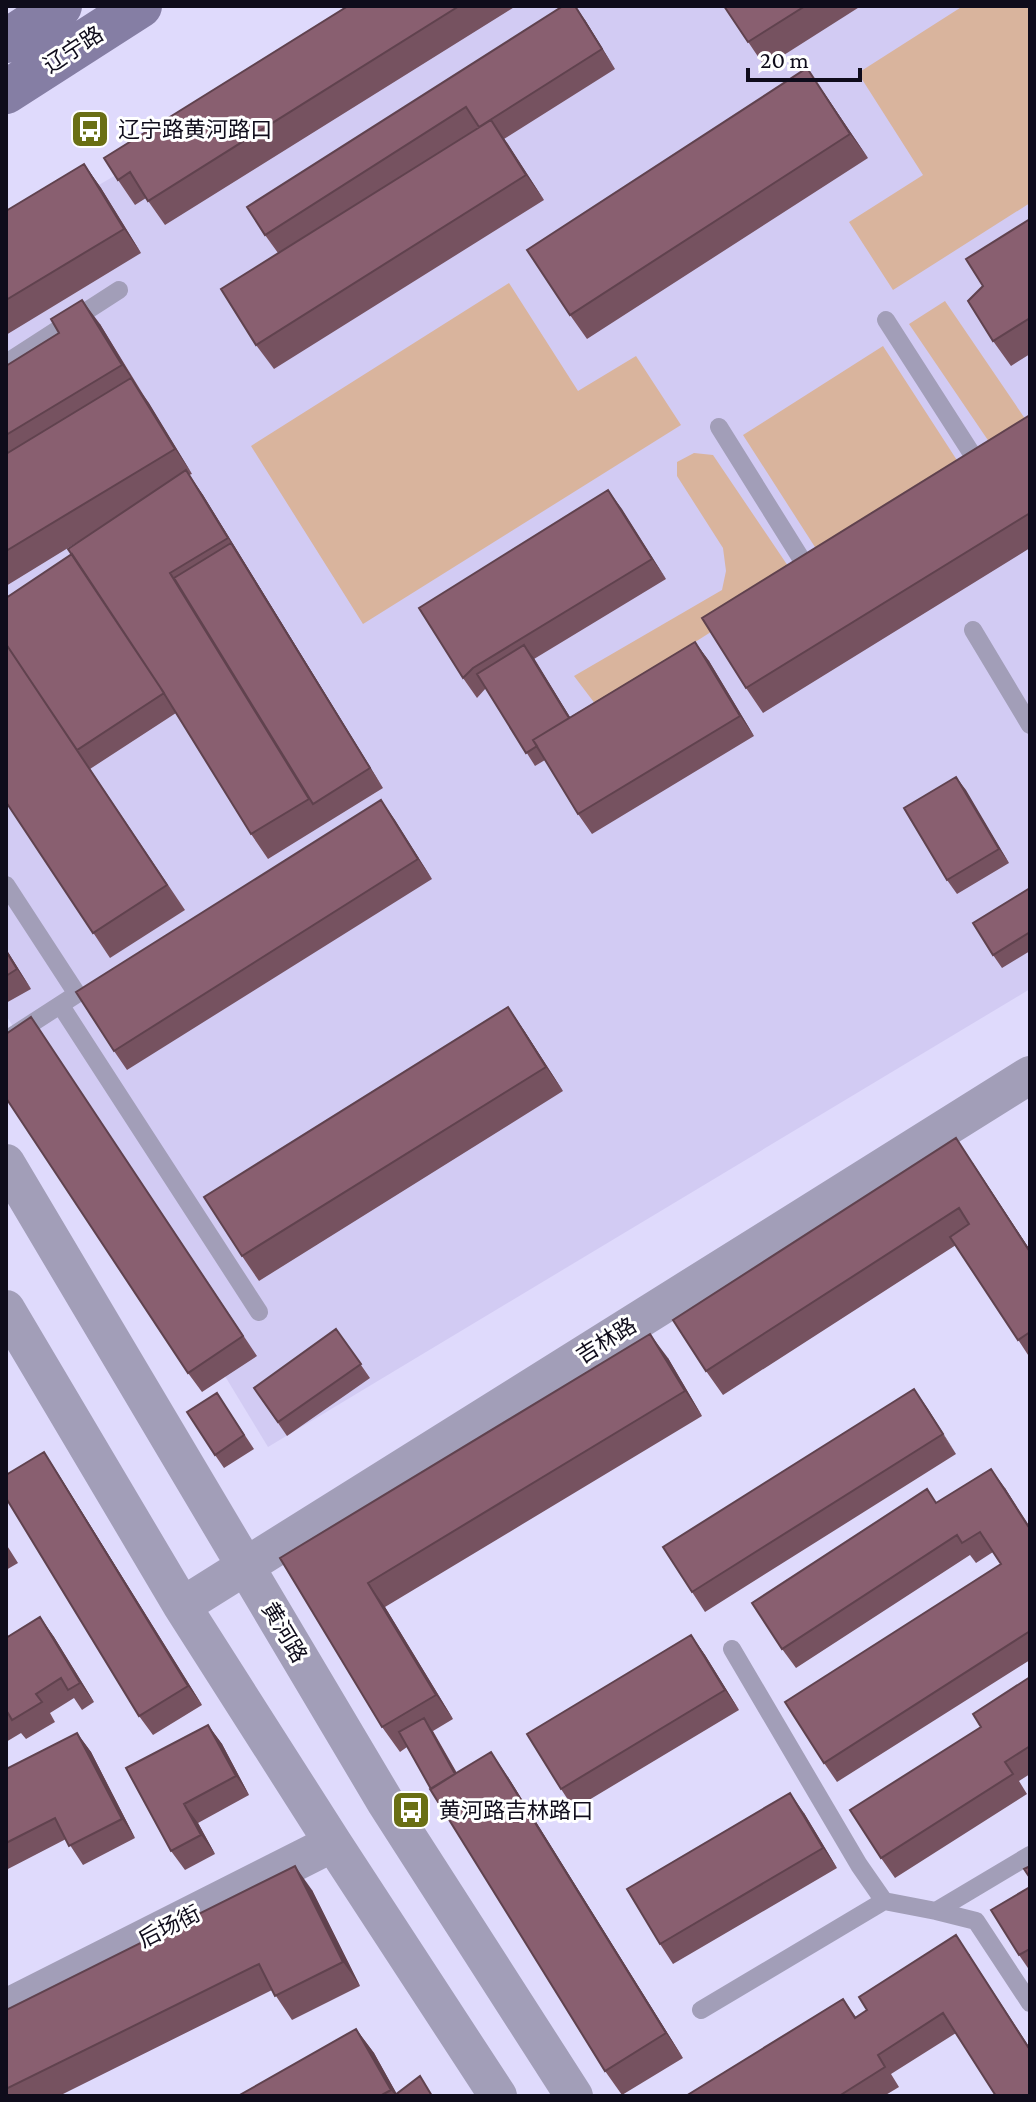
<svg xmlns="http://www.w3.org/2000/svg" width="1036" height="2102" font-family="'Crimson Pro','Noto Sans SC',serif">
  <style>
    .built { fill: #d2cbf3 }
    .green { fill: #d9b49d }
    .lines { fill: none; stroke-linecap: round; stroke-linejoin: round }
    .lane { stroke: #a29eb8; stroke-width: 18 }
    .street { stroke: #a29eb8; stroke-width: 38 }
    .secondary { stroke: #857ea4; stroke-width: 44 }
    .wall { fill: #765260 }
    .shaded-wall { fill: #60424e }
    .building { fill: #895f70; stroke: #60424e; stroke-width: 2 }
    .labels { text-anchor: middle; stroke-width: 6; stroke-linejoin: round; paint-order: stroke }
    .street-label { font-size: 22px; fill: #0f0c1b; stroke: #fff }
    .poi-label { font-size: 22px; fill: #0f0c1b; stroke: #fff; text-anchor: start }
  </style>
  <rect width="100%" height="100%" fill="#dfdafc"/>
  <path class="built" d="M 406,6 L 1030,6 L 1030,989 L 268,1447 L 6,1015 L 6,239 Z"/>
  <path class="green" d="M 963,6 L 1030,6 L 1030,203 L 893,290 L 849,222 L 923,175 L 858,73 Z
    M 509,283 L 578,391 L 636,356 L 681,425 L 363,624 L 251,446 Z
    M 945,301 L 1030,426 L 998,455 L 909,324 Z
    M 883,346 L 962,468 L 822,558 L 743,435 Z
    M 694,453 L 713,455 L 790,569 L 780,588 L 596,705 L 574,676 L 722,590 L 726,571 L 723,548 L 677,476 L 677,462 Z"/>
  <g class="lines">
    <path class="lane" d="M 886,320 L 972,454
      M 6,363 L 119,290
      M 719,427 L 802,560
      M 973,630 L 1030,725
      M 6,885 L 77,994 L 6,1040
      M 61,1006 L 259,1312
      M 732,1649 L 859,1865 L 884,1901 L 936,1911 L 976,1921 L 1030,2003
      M 936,1911 L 1030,1855
      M 701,2010 L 884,1901"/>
    <path class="street" d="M 6,1163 L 386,1803 L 574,2096
      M 6,1309 L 182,1606 L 333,1843 L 498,2096
      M 182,1606 L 1030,1075
      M 6,2008 L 333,1843"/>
    <path class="secondary" d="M 6,41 L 60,6
      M 6,92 L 140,6"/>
  </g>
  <path class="wall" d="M 348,6 L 516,6 L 165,225 L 146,198 L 135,205 L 118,180 Z
    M 724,6 L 861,6 L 765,67 Z
    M 585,20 L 615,69 L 504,139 L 544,200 L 274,369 L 256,345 L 278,253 L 265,235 Z
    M 824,93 L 868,158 L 587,339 L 570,315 Z
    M 84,164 L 101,188 L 141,253 L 6,335 L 6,211 Z
    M 1030,219 L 1030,354 L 1011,366 L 993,341 L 983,286 Z
    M 100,324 L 192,474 L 189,475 L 203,495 L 383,788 L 268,859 L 251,834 L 176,713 L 90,769 L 185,910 L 110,958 L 6,802 L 72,554 L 81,540 L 6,586 L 6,366 Z
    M 1030,415 L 1030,548 L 763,713 L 746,688 Z
    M 608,490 L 666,579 L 534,659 L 570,717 L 695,642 L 709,661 L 754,736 L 592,834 L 578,814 L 545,760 L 535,766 L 486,688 L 477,698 L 463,678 Z
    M 956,777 L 1009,863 L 957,894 L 947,880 Z
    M 381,800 L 432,879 L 127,1070 L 114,1051 Z
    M 1030,888 L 1030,951 L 1002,968 L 993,955 Z
    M 6,949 L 31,989 L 6,1003 Z
    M 508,1007 L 525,1032 L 563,1091 L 259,1281 L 242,1256 Z
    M 31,1017 L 257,1356 L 202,1392 L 188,1373 Z
    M 973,1163 L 1030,1250 L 1030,1358 L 956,1245 L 723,1395 L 706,1371 Z
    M 336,1329 L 370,1378 L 287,1436 L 254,1388 Z
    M 668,1358 L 702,1416 L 385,1607 L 453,1719 L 433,1731 L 457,1773 L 508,1777 L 683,2058 L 622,2095 L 605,2071 L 431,1789 L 407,1747 L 400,1752 L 382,1727 L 280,1558 Z
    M 914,1389 L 956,1454 L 705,1612 L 692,1592 Z
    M 217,1393 L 254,1449 L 224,1468 L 215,1455 Z
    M 57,1472 L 202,1705 L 153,1735 L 139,1716 Z
    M 1005,1488 L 1030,1527 L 1030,1660 L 837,1782 L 824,1763 L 1001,1564 L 993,1552 L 976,1563 L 970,1555 L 796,1668 L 782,1649 L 937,1503 Z
    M 6,1544 L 18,1563 L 6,1570 Z
    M 40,1617 L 54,1637 L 94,1702 L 82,1710 L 74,1698 L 50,1713 L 55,1722 L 26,1739 L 21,1733 L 6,1742 L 6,1638 Z
    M 691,1635 L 705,1655 L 739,1710 L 574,1809 L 561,1789 Z
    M 1030,1677 L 1030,1774 L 1019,1781 L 1027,1794 L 895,1878 L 881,1858 L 981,1727 Z
    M 208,1725 L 222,1744 L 249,1795 L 198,1823 L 215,1854 L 185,1870 L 171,1851 Z
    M 77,1733 L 91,1752 L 135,1838 L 83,1865 L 66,1839 L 6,1870 L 6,1769 Z
    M 804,1813 L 837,1868 L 673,1964 L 660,1944 Z
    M 1030,1887 L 1030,1971 L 1019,1955 Z
    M 312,1890 L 360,1986 L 292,2020 L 272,1990 L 59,2096 L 6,2096 L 6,2010 Z
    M 970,1954 L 956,2033 L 891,2074 L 899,2087 L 884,2096 L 686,2096 L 843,1999 L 856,2017 Z
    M 356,2029 L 374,2053 L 396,2093 L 433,2096 L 238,2096 Z"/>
  <path class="shaded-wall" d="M 575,6 L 585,20 L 615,69 L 602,49 Z
    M 807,68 L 824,93 L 868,158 L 850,134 Z
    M 491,120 L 508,144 L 544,200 L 526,175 Z
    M 84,164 L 101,188 L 141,253 L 124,229 Z
    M 82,300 L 100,324 L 139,389 L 122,365 Z
    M 131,378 L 149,403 L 192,474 L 175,449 Z
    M 186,470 L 203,495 L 383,788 L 370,768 Z
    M 608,490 L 622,509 L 666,579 L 652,559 Z
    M 695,642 L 709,661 L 754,736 L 740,716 Z
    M 524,645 L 534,658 L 582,737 L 573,724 Z
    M 956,777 L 966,790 L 1009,863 L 999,849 Z
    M 381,800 L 395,820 L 432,879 L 418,859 Z
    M 6,949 L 31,989 L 17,969 L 6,951 Z
    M 508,1007 L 525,1032 L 563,1091 L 546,1067 Z
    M 956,1138 L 1030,1250 L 1030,1252 Z
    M 650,1334 L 668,1358 L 702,1416 L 685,1391 Z
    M 914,1389 L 928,1409 L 956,1454 L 943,1434 Z
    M 44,1452 L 57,1472 L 202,1705 L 188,1686 Z
    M 991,1469 L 1005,1488 L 1030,1529 Z
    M 368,1583 L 385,1607 L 453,1719 L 436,1695 Z
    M 40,1617 L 54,1637 L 94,1702 L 80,1683 Z
    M 691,1635 L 705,1655 L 739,1710 L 725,1690 Z
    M 424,1718 L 433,1732 L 472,1800 L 462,1786 Z
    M 208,1725 L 222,1744 L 249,1795 L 236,1776 Z
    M 77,1733 L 91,1752 L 135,1838 L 122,1819 Z
    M 491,1752 L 508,1777 L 683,2058 L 666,2033 Z
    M 790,1793 L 804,1813 L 837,1868 L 823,1848 Z
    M 184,1804 L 198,1823 L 215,1854 L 201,1835 Z
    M 295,1866 L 312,1890 L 360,1986 L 343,1962 Z
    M 956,1935 L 1030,2048 L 1030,2050 Z
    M 356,2029 L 374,2053 L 398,2096 L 396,2096 L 391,2090 Z"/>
  <path class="building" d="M 348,6 L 459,6 L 148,201 L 130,172 L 118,180 L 104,158 Z
    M 563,6 L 575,6 L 602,49 L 479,127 L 466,107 L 265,235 L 247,207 Z
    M 724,6 L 805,6 L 748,42 Z
    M 807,68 L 850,134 L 570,315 L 527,250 Z
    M 491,120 L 526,175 L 256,345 L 221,289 Z
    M 84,164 L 124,229 L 6,300 L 6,211 Z
    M 1030,219 L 1030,318 L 993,341 L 968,301 L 983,286 L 966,259 Z
    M 82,300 L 122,365 L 6,435 L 6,366 L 59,333 L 51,319 Z
    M 131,378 L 175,449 L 6,551 L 6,454 Z
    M 1030,415 L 1030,513 L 746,688 L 702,618 Z
    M 186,470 L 228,538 L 170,573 L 309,799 L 251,834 L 160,687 L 68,549 Z
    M 608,490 L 652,559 L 473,668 L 463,678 L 419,608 Z
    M 231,543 L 370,768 L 313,804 L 174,578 Z
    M 72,554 L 164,693 L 77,750 L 6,644 L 6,598 Z
    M 695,642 L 740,716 L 578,814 L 533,740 Z
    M 6,644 L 167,885 L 93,933 L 6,802 Z
    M 524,645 L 569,718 L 533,740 L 537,746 L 526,753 L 477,674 Z
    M 956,777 L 999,849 L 947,880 L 904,808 Z
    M 381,800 L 418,859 L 114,1051 L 76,992 Z
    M 1030,888 L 1030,932 L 993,955 L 973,923 Z
    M 6,951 L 17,969 L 6,976 Z
    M 508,1007 L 546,1067 L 242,1256 L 204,1197 Z
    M 31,1017 L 243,1336 L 188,1373 L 6,1098 L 6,1034 Z
    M 956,1138 L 1030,1252 L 1030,1332 L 1018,1340 L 950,1237 L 969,1224 L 959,1208 L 706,1371 L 673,1320 Z
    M 336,1329 L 361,1364 L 278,1422 L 254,1388 Z
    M 650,1334 L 685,1391 L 368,1583 L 436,1695 L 382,1727 L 280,1558 Z
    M 914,1389 L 943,1434 L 692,1592 L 663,1547 Z
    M 217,1393 L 244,1435 L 215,1455 L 187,1412 Z
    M 44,1452 L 188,1686 L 139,1716 L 6,1498 L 6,1475 Z
    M 991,1469 L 1030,1529 L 1030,1631 L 824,1763 L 785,1702 L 1001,1564 L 980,1532 L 962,1543 L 957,1535 L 782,1649 L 752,1603 L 927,1489 L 936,1503 Z
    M 40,1617 L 80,1683 L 68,1690 L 61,1678 L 36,1694 L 42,1702 L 12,1720 L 8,1713 L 6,1714 L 6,1638 Z
    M 691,1635 L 725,1690 L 561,1789 L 527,1734 Z
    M 1030,1677 L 1030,1746 L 1005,1762 L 1013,1774 L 881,1858 L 850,1810 L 981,1727 L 973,1714 Z
    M 424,1718 L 455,1774 L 431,1789 L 399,1732 Z
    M 208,1725 L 236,1776 L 184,1804 L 201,1835 L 171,1851 L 126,1768 Z
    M 77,1733 L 122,1819 L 69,1846 L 55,1818 L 6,1843 L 6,1769 Z
    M 491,1752 L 666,2033 L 605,2071 L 430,1789 Z
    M 790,1793 L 823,1848 L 660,1944 L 627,1889 Z
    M 295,1866 L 343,1962 L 275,1996 L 259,1964 L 6,2089 L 6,2010 Z
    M 1030,1866 L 1030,1878 L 1024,1869 Z
    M 1030,1887 L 1030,1949 L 1019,1955 L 991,1910 Z
    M 956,1935 L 1030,2050 L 1030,2096 L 996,2096 L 943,2013 L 878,2055 L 885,2067 L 839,2096 L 686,2096 L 843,1999 L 855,2018 L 867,2010 L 859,1997 Z
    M 356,2029 L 391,2090 L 380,2096 L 238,2096 Z
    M 420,2076 L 432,2096 L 392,2096 L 395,2095 Z"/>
  <defs>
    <g id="bus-square" transform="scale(2)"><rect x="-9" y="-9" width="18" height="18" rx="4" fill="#6a6f14" stroke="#fff"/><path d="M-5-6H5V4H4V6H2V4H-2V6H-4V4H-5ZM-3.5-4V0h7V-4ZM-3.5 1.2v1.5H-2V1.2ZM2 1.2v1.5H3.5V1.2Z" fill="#fff"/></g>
  </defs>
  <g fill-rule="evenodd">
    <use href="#bus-square" x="90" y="129"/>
    <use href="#bus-square" x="411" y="1810"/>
  </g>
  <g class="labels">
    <g class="street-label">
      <text transform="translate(73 49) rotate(-33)" y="8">辽宁路</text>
      <text transform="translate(606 1340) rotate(-32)" y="8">吉林路</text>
      <text transform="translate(285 1632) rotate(59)" y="8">黄河路</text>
      <text transform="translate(169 1926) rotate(-27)" y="8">后场街</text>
    </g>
    <g class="poi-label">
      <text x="118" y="137">辽宁路黄河路口</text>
      <text x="439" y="1818">黄河路吉林路口</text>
    </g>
  </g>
  <rect width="1036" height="2102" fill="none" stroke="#0f0c1b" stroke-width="16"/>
  <path d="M748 68v12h112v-12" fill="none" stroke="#0f0c1b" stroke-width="4"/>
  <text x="760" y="68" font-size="24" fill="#0f0c1b" stroke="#ffffff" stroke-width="6" paint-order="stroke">20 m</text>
</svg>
